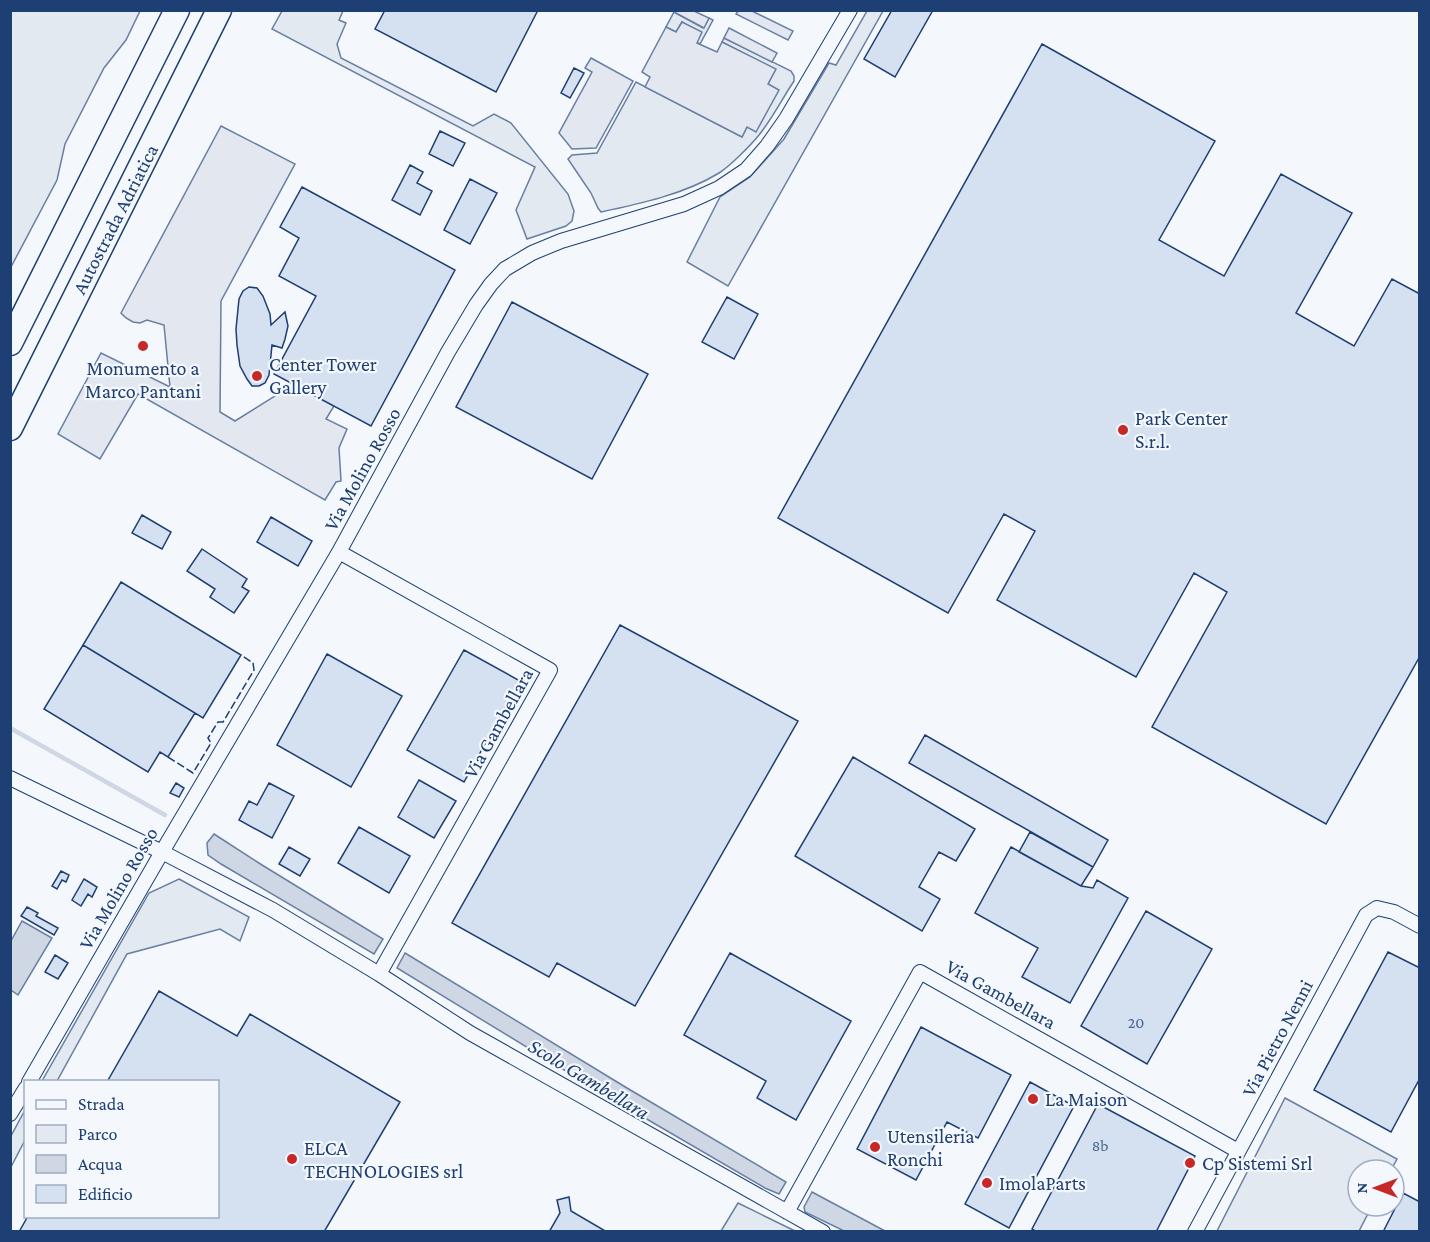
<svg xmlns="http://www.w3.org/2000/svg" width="1430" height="1242" font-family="'Crimson Pro',serif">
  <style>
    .green { fill: #e3e9f0; stroke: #687fa3; stroke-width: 1.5 }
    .parking { fill: #e3e8f0; stroke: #687fa3; stroke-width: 1.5 }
    .water { fill: #cfd7e4; stroke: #687fa3; stroke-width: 1.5 }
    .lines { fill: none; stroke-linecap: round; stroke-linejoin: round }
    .stream { stroke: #cfd7e4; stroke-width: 4.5 }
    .building { fill: #d5e0f0; stroke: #1d3f73; stroke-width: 1.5 }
    .street-casing { stroke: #1d3f73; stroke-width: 16 }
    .highway-casing { stroke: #1d3f73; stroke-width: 27 }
    .street { stroke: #f4f7fb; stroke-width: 14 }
    .highway { stroke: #f4f7fb; stroke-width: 24 }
    .fence { stroke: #1d3f73; stroke-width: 1.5; stroke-dasharray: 8 3; stroke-linecap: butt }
    .poi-dot { fill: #c62828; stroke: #f4f7fb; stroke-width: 2 }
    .labels { text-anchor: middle; stroke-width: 4.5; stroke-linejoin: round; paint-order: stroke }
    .number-label { font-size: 16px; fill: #4b6792 }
    .street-label { font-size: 20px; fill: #1d3f73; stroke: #f4f7fb }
    .poi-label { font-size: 20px; fill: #1d3f73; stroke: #f4f7fb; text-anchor: start }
    .water-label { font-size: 21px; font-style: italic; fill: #1d3f73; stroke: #f4f7fb }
  </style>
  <rect width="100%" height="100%" fill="#f4f7fb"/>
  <path class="green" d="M 11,10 L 140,11 L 126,40 L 104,68 L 65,144 L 57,180 L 11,267 Z
    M 282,11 L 343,11 L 339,20 L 346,23 L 337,44 L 341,58 L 473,126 L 494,114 L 511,123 L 568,194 L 574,211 L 572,221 L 566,226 L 527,239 L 516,210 L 535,167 L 272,29 Z
    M 867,11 L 883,11 L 728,286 L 687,262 L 720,197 L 750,177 L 784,139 L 829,63 L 836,65 Z
    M 674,12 L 703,28 L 709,18 L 713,20 L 700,44 L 696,42 L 682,22 L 676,32 L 666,27 Z
    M 724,38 L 791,71 L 794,76 L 794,81 C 782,99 772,119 759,135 C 750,146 730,166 719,173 C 685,194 639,204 601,212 L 598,208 L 591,193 L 568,159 L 572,155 L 597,153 L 636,82 L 742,137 L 747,127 L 778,90 L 768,84 L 775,70 L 722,42 Z
    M 179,879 L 249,917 L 240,941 L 220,929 L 127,954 L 57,1081 L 42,1081 L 149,893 Z
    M 1285,1098 L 1397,1159 L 1391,1170 L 1358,1170 L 1358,1206 L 1372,1206 L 1359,1231 L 1217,1231 Z
    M 25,1110 L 25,1140 L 11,1167 L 11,1136 Z
    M 738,1203 L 795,1231 L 721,1231 Z"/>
  <path class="parking" d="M 675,11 L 694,11 L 709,18 L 704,28 L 674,12 Z
    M 738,11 L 752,11 L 793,31 L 788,40 L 736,14 Z
    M 682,22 L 702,32 L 697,43 L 717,52 L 722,42 L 776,69 L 768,84 L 779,90 L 756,132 L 747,127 L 742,137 L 645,87 L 650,77 L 642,72 L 666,27 L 676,32 Z
    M 729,28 L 777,53 L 772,62 L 724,38 Z
    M 591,58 L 633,81 L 596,148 L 572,149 L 559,133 L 592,72 L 585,68 Z
    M 221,126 L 295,164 L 221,301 L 220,412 L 235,421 L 294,384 L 334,406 L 326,419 L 347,429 L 339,448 L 341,481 L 336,482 L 325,500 L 138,394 L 100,459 L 58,434 L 101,353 L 170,387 L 164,325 L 147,320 L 140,323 L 133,322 L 126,318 L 121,313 Z"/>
  <path class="water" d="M 214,834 L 262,865 L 383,939 L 374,954 L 221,864 L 208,855 L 207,843 Z
    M 22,921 L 52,938 L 18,995 L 11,990 L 11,941 Z
    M 405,953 L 627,1088 L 786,1182 L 779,1194 L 765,1188 L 602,1093 L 397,968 Z
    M 812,1192 L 885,1231 L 844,1231 L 805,1212 L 804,1207 Z"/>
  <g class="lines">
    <path class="stream" d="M 10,728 L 165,815"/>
  </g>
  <path class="building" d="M 385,10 L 538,10 L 496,92 L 375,29 Z
    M 892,10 L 933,10 L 895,77 L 864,59 Z
    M 1042,44 L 1215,141 L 1159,240 L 1224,276 L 1281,174 L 1352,213 L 1296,313 L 1354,346 L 1392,279 L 1420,294 L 1420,656 L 1326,824 L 1152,727 L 1227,592 L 1194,573 L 1136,677 L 997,600 L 1035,531 L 1004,514 L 948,613 L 778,518 Z
    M 574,68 L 584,73 L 570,98 L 561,93 Z
    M 440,131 L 465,143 L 453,166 L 429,154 Z
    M 410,165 L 423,172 L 417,183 L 432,191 L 420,215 L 392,200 Z
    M 470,179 L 497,193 L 470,244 L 444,230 Z
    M 302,187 L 455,270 L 371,426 L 274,374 L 316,296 L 279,276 L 299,238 L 280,227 Z
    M 249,287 L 257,288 L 263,296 L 270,314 L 271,325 L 285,312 L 288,326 L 285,339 L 282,348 L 272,345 L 269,375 L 265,383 L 259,386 L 252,386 L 247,379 L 240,366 L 237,345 L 236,329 L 239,299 L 243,291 Z
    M 727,297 L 758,314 L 734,359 L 702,342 Z
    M 512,302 L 648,374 L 592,479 L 456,407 Z
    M 142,515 L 171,532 L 162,549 L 132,533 Z
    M 271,517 L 312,541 L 298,566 L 257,542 Z
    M 202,549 L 247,579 L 242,587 L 249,591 L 234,613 L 210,597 L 215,589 L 187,571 Z
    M 121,582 L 241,655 L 203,718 L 83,645 Z
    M 620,625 L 798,721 L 635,1006 L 557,963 L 549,977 L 452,923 Z
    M 83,645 L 195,713 L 168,757 L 160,752 L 148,772 L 44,709 Z
    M 464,650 L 520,681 L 464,782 L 407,750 Z
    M 327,654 L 402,696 L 351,787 L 277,745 Z
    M 925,735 L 1108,840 L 1093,867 L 909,763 Z
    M 853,757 L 975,829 L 956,861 L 939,852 L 919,887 L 940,899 L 922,931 L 795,856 Z
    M 419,780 L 456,801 L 434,838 L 398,817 Z
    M 176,783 L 184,788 L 179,797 L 170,793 Z
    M 269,783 L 294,796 L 272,838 L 239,820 L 249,801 L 257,805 Z
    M 359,827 L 410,856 L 389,893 L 338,863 Z
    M 1030,832 L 1093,867 L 1081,886 L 1019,852 Z
    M 289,847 L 310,859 L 300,876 L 279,864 Z
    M 1011,847 L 1081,886 L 1093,888 L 1097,880 L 1128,898 L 1070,1003 L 1022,977 L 1038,948 L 975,913 Z
    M 61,871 L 69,875 L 66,882 L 62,880 L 57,889 L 52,886 Z
    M 84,879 L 97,887 L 92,897 L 88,894 L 81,906 L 72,900 Z
    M 27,907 L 38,913 L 36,916 L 58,928 L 54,935 L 21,916 Z
    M 1146,911 L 1212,949 L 1147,1064 L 1081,1026 Z
    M 1388,952 L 1420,968 L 1420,1078 L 1391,1132 L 1314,1090 Z
    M 730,953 L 851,1021 L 796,1120 L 757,1098 L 766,1081 L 684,1035 Z
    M 55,955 L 68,963 L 58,979 L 45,972 Z
    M 159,991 L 237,1036 L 250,1014 L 400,1102 L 324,1232 L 19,1232 L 28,1216 L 218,1216 L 218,1082 L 107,1082 Z
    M 921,1027 L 1011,1075 L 978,1138 L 947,1122 L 916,1180 L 857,1149 Z
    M 1030,1082 L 1074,1106 L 1009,1228 L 965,1204 Z
    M 1098,1104 L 1195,1156 L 1156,1232 L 1037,1232 L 1032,1229 Z
    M 1403,1193 L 1420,1202 L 1420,1232 L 1383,1232 Z
    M 569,1197 L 571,1211 L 607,1232 L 549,1232 L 560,1213 L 557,1200 Z"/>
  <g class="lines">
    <g class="street-casing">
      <path id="street" d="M 339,552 L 550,670 L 379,974
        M 10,778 L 162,852 L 273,910 L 379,974 L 470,1033 L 823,1232
        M 29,1082 L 162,852 L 339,552 L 448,352 L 476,305 L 491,284 L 505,269 L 532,253 L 561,241 L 684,204 L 719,188 L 746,170 L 767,146 L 786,119 L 850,10
        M 10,1114 L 26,1088
        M 787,1212 L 920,972 L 1238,1151
        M 1195,1232 L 1366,915 L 1377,908 L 1394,912 L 1420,926"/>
    </g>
    <g class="highway-casing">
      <path id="highway" d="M 10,343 L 177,10
        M 10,428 L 219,10"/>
    </g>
    <use href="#street" class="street"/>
    <use href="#highway" class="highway"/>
    <path class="fence" d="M 168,757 L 193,773 L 211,743 L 208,738 L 218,722 L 223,722 L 254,670 L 253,663 L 241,655"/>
  </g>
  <g class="poi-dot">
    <circle cx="143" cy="346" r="6"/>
    <circle cx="257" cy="376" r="6"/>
    <circle cx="1123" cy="430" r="6"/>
    <circle cx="1033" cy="1099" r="6"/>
    <circle cx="875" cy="1147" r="6"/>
    <circle cx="292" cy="1159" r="6"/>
    <circle cx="1190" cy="1163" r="6"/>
    <circle cx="987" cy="1183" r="6"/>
  </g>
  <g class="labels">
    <g class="number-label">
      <text x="1136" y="1028">20</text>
      <text x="1100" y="1151">8b</text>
    </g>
    <g class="street-label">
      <text transform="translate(115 219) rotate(-63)" y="7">Autostrada Adriatica</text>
      <text transform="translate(362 469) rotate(-61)" y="7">Via Molino Rosso</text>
      <text transform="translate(498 723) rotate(-61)" y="7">Via Gambellara</text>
      <text transform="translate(118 888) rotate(-60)" y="7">Via Molino Rosso</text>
      <text transform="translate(1001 994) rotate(29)" y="7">Via Gambellara</text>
      <text transform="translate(1277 1038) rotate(-62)" y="7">Via Pietro Nenni</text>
    </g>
    <g class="poi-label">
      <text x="269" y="371">Center Tower<tspan x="269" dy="23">Gallery</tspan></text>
      <text x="143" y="375" text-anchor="middle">Monumento a<tspan x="143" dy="23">Marco Pantani</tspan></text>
      <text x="1135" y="425">Park Center<tspan x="1135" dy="23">S.r.l.</tspan></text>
      <text x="1045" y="1106">La Maison</text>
      <text x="887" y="1143">Utensileria<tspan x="887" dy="23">Ronchi</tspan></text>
      <text x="304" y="1155">ELCA<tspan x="304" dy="23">TECHNOLOGIES srl</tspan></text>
      <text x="1202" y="1170">Cp Sistemi Srl</text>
      <text x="999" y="1190">ImolaParts</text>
    </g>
    <g class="water-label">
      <text transform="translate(589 1079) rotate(31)" y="7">Scolo Gambellara</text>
    </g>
  </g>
  <rect width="1430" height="1242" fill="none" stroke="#1d3f73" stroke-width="24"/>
  <rect x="24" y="1080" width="195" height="138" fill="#f4f7fb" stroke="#9eadc5" stroke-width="1.5"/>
  <rect x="36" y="1100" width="30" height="9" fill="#f4f7fb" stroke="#9eadc5" stroke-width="1.5"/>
  <text x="78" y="1110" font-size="18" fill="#1d3f73">Strada</text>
  <rect x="36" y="1125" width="30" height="18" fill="#e3e9f0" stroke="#9eadc5" stroke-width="1.5"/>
  <text x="78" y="1140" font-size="18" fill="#1d3f73">Parco</text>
  <rect x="36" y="1155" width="30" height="18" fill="#cfd7e4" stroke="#9eadc5" stroke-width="1.5"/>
  <text x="78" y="1170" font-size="18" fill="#1d3f73">Acqua</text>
  <rect x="36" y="1185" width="30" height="18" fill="#d5e0f0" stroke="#9eadc5" stroke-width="1.5"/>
  <text x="78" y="1200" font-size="18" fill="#1d3f73">Edificio</text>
  <g transform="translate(1376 1188) rotate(270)"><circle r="28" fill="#f4f7fb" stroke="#9eadc5" stroke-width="1.5"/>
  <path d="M0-4.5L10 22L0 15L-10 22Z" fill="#c62828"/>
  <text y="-9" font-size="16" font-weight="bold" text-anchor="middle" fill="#1d3f73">N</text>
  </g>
</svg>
